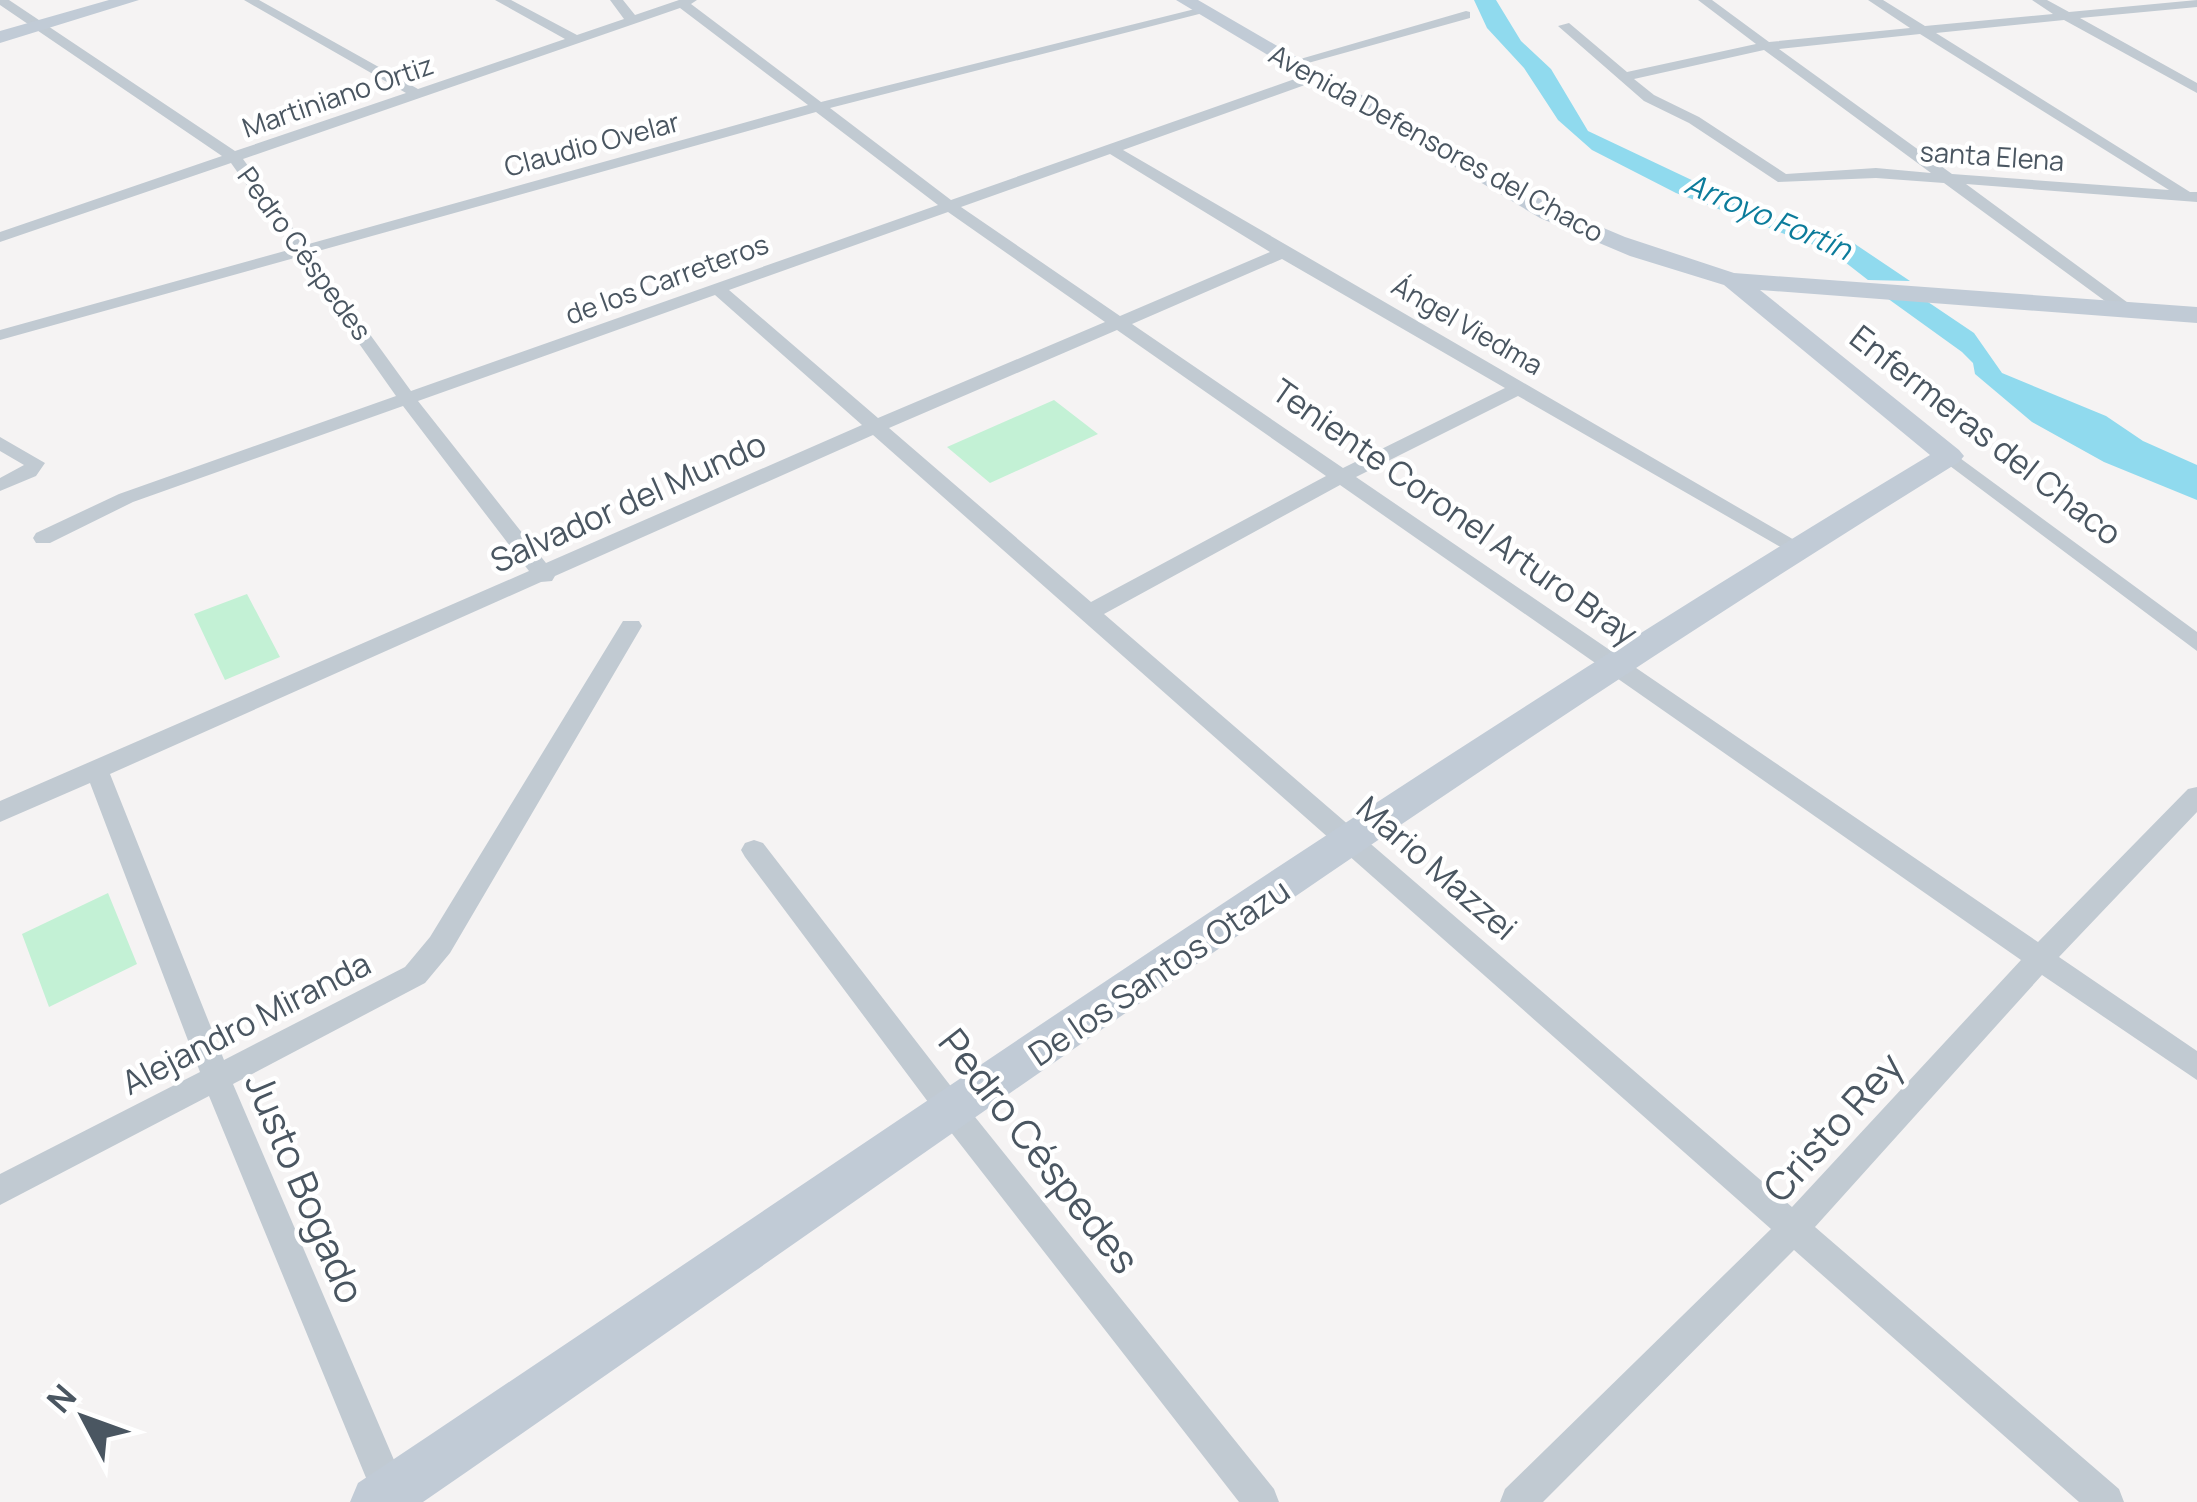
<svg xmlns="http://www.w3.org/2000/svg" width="2197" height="1502" font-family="Manrope,sans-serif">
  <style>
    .green { fill: #c3f1d5 }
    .water { fill: #90daee }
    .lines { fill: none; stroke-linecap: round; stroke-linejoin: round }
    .street { fill: #c1cad2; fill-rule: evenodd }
    .secondary { fill: #c1cbd6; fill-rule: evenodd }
    .labels { text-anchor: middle; stroke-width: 9; stroke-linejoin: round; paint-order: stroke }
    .far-street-label { font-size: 27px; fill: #4a5661; stroke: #fff }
    .far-water-label { font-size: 30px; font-style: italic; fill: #0c7c9b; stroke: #fff }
    .street-label { font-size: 33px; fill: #4a5661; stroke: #fff }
    .near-street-label { font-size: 39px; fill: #4a5661; stroke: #fff }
  </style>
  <rect width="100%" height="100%" fill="#f5f3f3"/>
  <path class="green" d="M 1054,400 L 1098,434 L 990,483 L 947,447 Z
    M 247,594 L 280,657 L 225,680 L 194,614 Z
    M 108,893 L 137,964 L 49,1007 L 22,934 Z"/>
  <path class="water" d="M 1474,0 L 1496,0 L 1521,41 L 1551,69 L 1588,131 L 1772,218 L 1849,240 L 1910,281 L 1868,280 L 1832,252 L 1676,193 L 1592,150 L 1558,120 L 1524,68 L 1487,28 Z
    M 1887,298 L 1928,302 L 1974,333 L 2002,373 L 2106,416 L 2143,441 L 2197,465 L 2197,500 L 2104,462 L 2032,422 L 1975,374 L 1973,363 L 1962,352 Z"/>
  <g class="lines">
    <path class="street" d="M 0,0 L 9,0 L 235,151 L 406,93 L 244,0 L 259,0 L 418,89 L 565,39 L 495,0 L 511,0 L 577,35 L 624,19 L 610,0 L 623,0 L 635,15 L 679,0 L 697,0 L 691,4 L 821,102 L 1203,7 L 1203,13 L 830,108 L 951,200 L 1306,75 L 1316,75 L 1316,81 L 1123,150 L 1808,548 L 1805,553 L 1791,553 L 1518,396 L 1356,477 L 2038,942 L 2188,789 L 2197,787 L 2197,812 L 2059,957 L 2197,1051 L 2197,1080 L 2042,975 L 1815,1227 L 2119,1489 L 2124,1502 L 2079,1502 L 1794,1250 L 1543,1502 L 1500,1502 L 1505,1489 L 1771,1229 L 873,435 L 555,576 L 552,581 L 541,582 L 110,774 L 224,1060 L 405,967 L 430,937 L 623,621 L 639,621 L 642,626 L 450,953 L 425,983 L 233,1084 L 412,1502 L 376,1502 L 209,1096 L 0,1205 L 0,1174 L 200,1072 L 90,783 L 0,822 L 0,801 L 529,571 L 403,406 L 133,502 L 50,543 L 36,543 L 33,538 L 36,533 L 119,494 L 396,396 L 298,257 L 0,340 L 0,330 L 292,249 L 231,163 L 0,242 L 0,232 L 222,156 L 0,5 ZM 680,8 L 808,105 L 305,245 L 243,159 ZM 816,112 L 938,205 L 411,391 L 311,253 ZM 1110,154 L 1270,252 L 1120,316 L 961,207 ZM 948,212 L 1105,322 L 878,418 L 729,290 ZM 1282,259 L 1505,388 L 1343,468 L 1132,324 ZM 715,295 L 862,425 L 546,563 L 418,401 ZM 1117,330 L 1326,476 L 1091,602 L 889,428 ZM 1340,485 L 2021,960 L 1792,1207 L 1104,614 Z
      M 1698,0 L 1712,0 L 1769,42 L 1910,28 L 1868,0 L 1883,0 L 1925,26 L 2053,14 L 2032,0 L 2047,0 L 2069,12 L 2197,0 L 2197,7 L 2080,18 L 2197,83 L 2197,93 L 2064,20 L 1936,33 L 2190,192 L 2197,192 L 2197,202 L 1966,184 L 2135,308 L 2120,312 L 1944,183 L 1876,178 L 1778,182 L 1689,123 L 1644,101 L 1558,26 L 1569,23 L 1627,72 L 1756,44 ZM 1920,34 L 2169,190 L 1952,174 L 1779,49 ZM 1764,50 L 1931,173 L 1876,168 L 1786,174 L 1699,117 L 1654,95 L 1634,79 Z
      M 1466,11 L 1470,12 L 1470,18 L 1290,68 L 1283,64 Z
      M 0,437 L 45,463 L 36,476 L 0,491 L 0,478 L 24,465 L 0,451 Z
      M 1949,450 L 2197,632 L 2197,651 L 1942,460 L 1942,452 Z
      M 754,840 L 763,843 L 963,1102 L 1274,1489 L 1279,1502 L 1239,1502 L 943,1122 L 745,857 L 741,850 L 745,843 Z"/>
    <path class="secondary" d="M 109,0 L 139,0 L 0,43 L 0,31 Z
      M 1176,0 L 1198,0 L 1556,208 L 1625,237 L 1734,273 L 2197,307 L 2197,323 L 1760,290 L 1959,450 L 1964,456 L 1959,462 C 1434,787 931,1151 423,1502 L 350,1502 L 358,1483 C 879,1136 1393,777 1930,455 L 1724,285 L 1630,256 L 1540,218 Z"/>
  </g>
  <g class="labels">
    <g class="far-street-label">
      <text transform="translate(338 97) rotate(-19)" y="9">Martiniano Ortiz</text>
      <text transform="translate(1436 144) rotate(29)" y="9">Avenida Defensores del Chaco</text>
      <text transform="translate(592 145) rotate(-15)" y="9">Claudio Ovelar</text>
      <text transform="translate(1992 157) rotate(4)" y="9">santa Elena</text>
      <text transform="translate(304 254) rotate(54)" y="9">Pedro Céspedes</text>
      <text transform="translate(667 280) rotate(-20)" y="9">de los Carreteros</text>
      <text transform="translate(1467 326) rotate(30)" y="9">Ángel Viedma</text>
    </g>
    <g class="far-water-label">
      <text transform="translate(1768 217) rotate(23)" y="10">Arroyo Fortín</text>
    </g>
    <g class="street-label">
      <text transform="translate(1986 435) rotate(38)" y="12">Enfermeras del Chaco</text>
      <text transform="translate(628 502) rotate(-24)" y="12">Salvador del Mundo</text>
      <text transform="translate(1455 512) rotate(35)" y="12">Teniente Coronel Arturo Bray</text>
      <text transform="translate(1437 868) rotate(41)" y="12">Mario Mazzei</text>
      <text transform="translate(1159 972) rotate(-34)" y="12">De los Santos Otazu</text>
      <text transform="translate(246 1023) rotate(-27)" y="12">Alejandro Miranda</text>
    </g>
    <g class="near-street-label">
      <text transform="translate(1833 1127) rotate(-48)" y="14">Cristo Rey</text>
      <text transform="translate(1039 1151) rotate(52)" y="14">Pedro Céspedes</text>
      <text transform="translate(305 1188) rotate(67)" y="14">Justo Bogado</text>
    </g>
  </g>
  <g transform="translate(84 1418) rotate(311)" stroke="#ffffff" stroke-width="9" paint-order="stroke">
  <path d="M0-9L21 45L0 30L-21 45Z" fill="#4a5661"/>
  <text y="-18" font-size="33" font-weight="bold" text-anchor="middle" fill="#4a5661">N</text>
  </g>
</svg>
